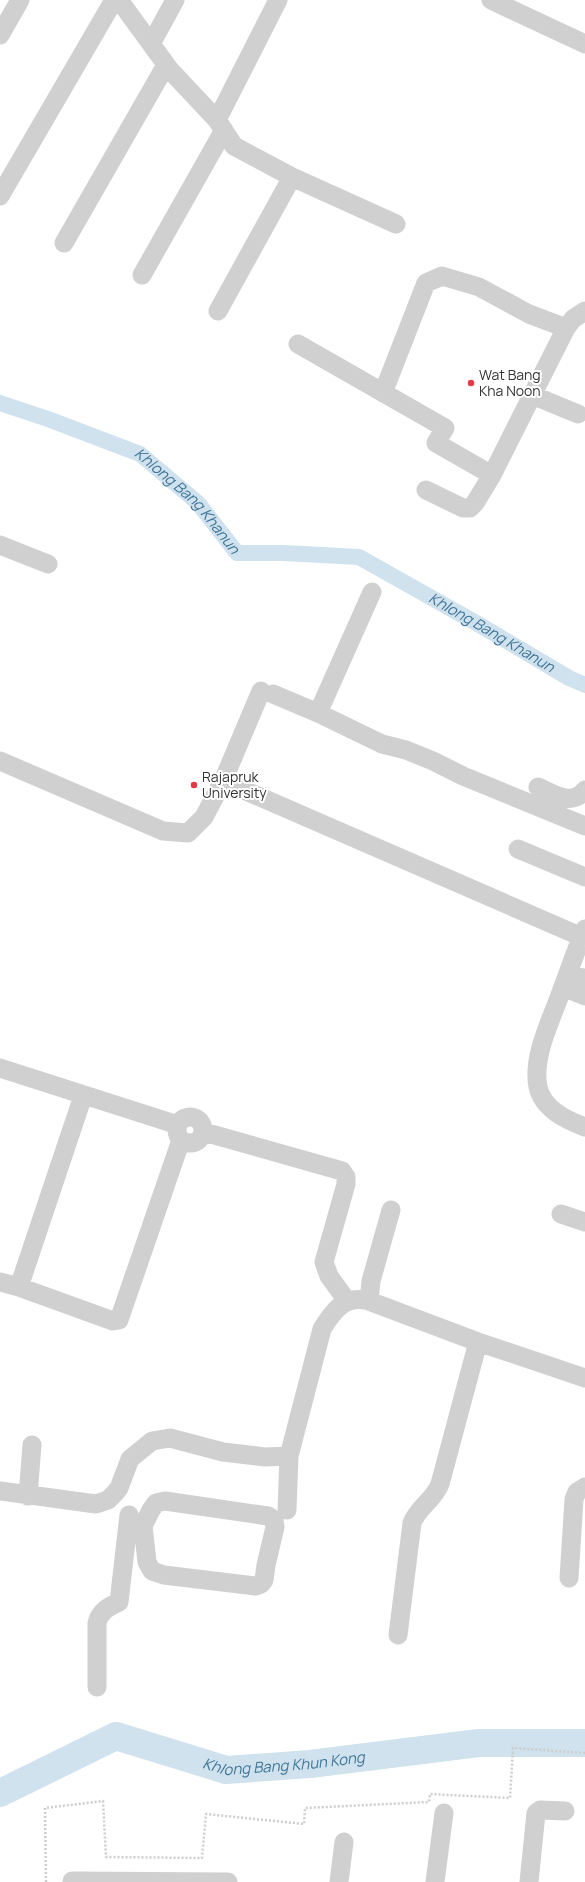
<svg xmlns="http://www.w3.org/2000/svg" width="585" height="1882" font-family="Manrope,sans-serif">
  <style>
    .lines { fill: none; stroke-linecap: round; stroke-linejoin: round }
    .canal { stroke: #cfe2ee; stroke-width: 16 }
    .river { stroke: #cfe2ee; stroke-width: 28 }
    .path { stroke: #cdcdcd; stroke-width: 2.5; stroke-dasharray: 2 2; stroke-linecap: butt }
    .minor { stroke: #d0d0d0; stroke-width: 19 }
    .poi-dot { fill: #e63946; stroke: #fff; stroke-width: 1.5 }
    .labels { text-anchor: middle; stroke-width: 4; stroke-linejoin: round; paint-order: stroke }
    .poi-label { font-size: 14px; fill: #333; stroke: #fff; text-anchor: start }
    .water-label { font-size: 15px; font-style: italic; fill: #3f7597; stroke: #fff }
  </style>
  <rect width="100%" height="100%" fill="#fff"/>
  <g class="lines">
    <path class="canal" id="s1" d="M 0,403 L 48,419 L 140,454 L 198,503 L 237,553 L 283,553 L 359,557 L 478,624 L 569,678 L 585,685"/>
    <path class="river" id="s2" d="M 0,1793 L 116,1736 L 226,1770 L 310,1764 L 479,1743 L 585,1743"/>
    <path class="path" d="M 46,1882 L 45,1808 L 103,1801 L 106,1857 L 202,1858 L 206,1814 L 304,1824 L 305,1808 L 429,1802 L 430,1794 L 510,1798 L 513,1748 L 585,1753"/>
    <path class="minor" d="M 119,0 L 170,70 L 217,120 L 234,146 L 292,177 L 396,224
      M 491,0 L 585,44
      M 0,35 L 20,0
      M 151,44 L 175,0
      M 217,120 L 278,0
      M 0,196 L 114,0
      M 64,243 L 166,65
      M 142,275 L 224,130
      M 218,311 L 292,177
      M 298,344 L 445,428 L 436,443 L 492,475
      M 383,393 L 426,283 L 442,276 L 479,287 L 529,314 L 566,328
      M 532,395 L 578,414
      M 426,490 L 463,508 L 470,508 L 475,503 L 492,475 L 566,328 L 573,319 L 585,311
      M 0,545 L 48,564
      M 273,694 L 318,713 L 382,744 L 406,750 L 433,761 L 463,776 L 585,826
      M 318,713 L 372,592
      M 0,761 L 163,831 L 188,833 L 204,817 L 223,781 L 261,691
      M 223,781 L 582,937
      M 538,787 C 554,794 572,807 585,790
      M 518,849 L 585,877
      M 585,929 C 576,950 569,971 561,992 C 551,1021 532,1056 538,1087 C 543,1109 566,1120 585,1127
      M 567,976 L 585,978
      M 563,987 L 585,996
      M 0,1068 L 178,1125
      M177 1130a13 13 0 1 1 26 0a13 13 0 1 1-26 0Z
      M 204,1132 L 342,1171 L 346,1177 L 346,1184 L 324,1262 L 329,1276 L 347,1301
      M 561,1214 L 585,1222
      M 0,1282 L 19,1287 L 113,1321 L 119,1320 L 181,1140
      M 19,1287 L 83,1096
      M 369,1301 L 371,1281 L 391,1210
      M 0,1491 L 96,1504 L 108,1500 L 115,1493 L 119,1488 L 130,1459 L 152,1441 L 170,1438 L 223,1452 L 265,1457 L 289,1456
      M 28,1496 L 32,1445
      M 165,1501 L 268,1516 L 274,1520 L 275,1527 L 266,1565 L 264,1580 L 261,1584 L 256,1586 L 164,1575 L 152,1571 L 147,1562 L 143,1526 L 151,1510 L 156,1503 Z
      M 287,1510 L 289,1456 L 322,1329 C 333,1311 345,1294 369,1301 L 478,1342 L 585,1378
      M 569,1578 L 574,1499 L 577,1492 L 585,1487
      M 398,1635 L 412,1523 C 418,1507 434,1500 440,1484 L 478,1342
      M 97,1687 L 97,1623 C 100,1611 108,1607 119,1602 L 129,1515
      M 72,1881 L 228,1882
      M 339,1882 L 344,1842
      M 435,1882 L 444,1813
      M 529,1882 L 536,1813 L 540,1810 L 565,1811"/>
  </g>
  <g class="poi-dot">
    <circle cx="471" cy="383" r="4"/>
    <circle cx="194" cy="785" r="4"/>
  </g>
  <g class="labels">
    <g class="poi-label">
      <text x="479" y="380">Wat Bang<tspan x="479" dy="16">Kha Noon</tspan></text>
      <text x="202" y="782">Rajapruk<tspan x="202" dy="16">University</tspan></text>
    </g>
    <g class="water-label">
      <text dy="5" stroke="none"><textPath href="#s1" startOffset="216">Khlong Bang Khanun</textPath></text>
      <text dy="5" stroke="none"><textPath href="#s1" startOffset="563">Khlong Bang Khanun</textPath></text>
      <text dy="5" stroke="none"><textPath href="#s2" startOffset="302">Khlong Bang Khun Kong</textPath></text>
    </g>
  </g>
</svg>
